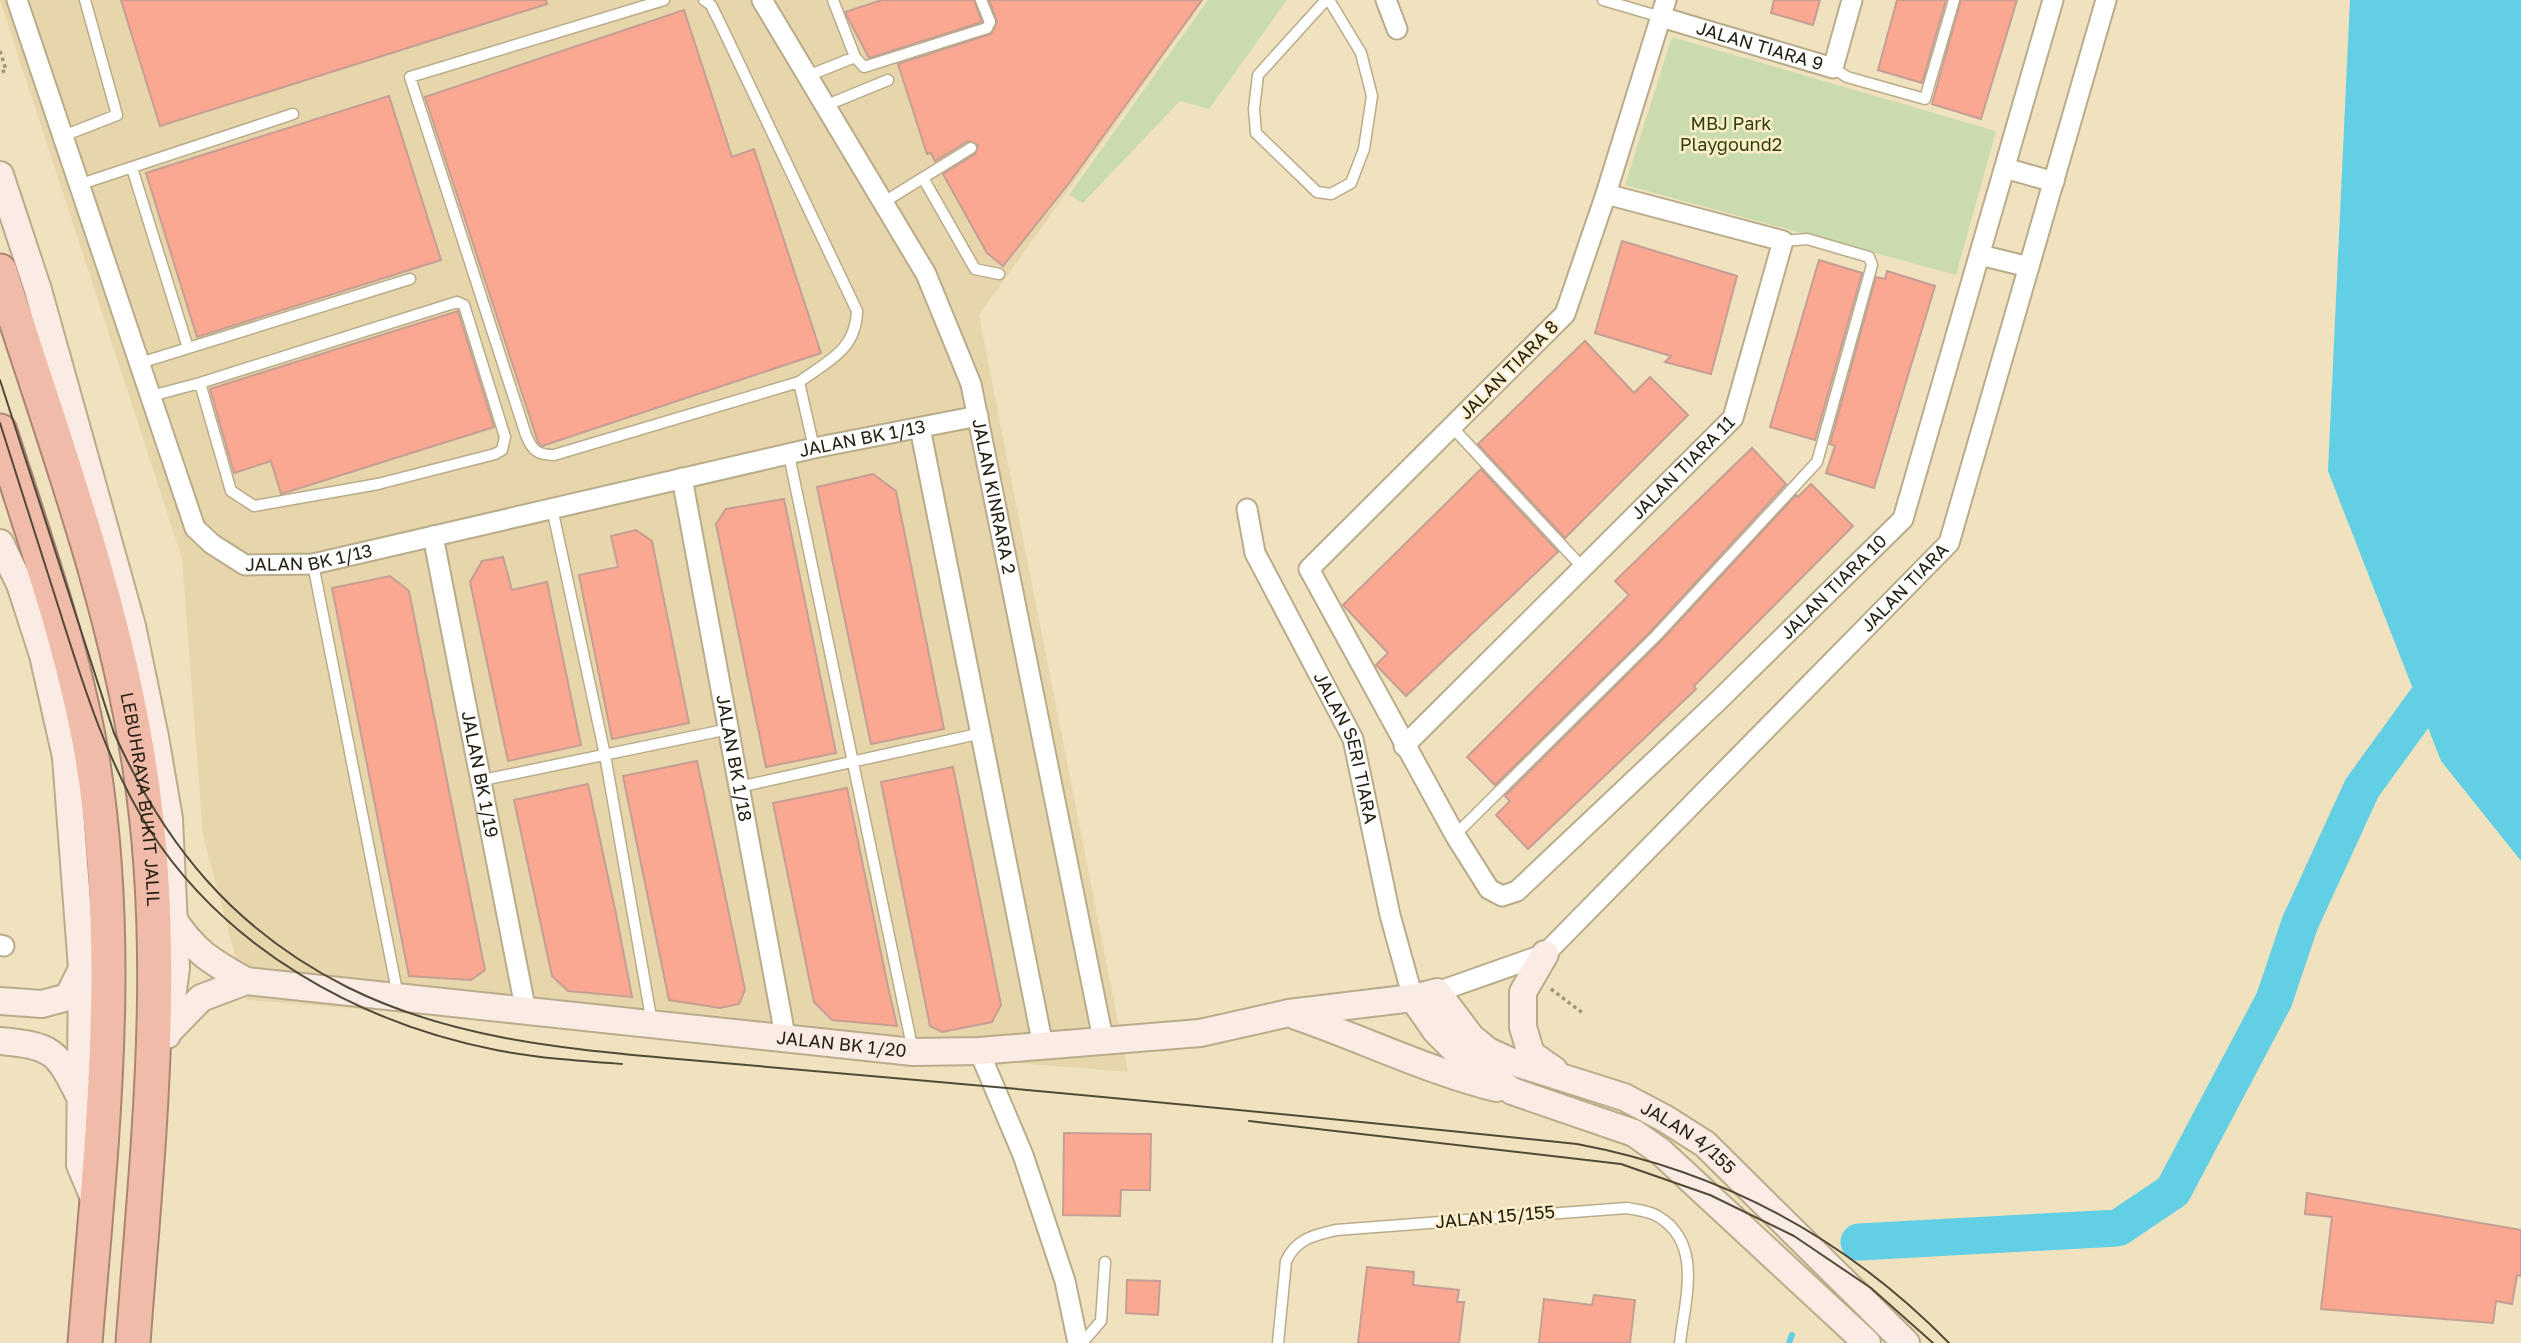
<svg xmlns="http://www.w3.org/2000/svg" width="2521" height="1343" font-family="'Golos Text',sans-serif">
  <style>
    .built { fill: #e7d6ab }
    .green { fill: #cadcad }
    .water { fill: #62cfe4 }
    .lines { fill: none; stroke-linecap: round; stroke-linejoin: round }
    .stream { stroke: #62cfe4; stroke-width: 6 }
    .river { stroke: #62cfe4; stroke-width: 37 }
    .building { fill: #fba892; stroke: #c59e94; stroke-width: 2 }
    .lane-casing { stroke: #b9ac8a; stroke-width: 13 }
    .street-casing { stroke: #b9ac8a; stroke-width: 23 }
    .secondary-casing { stroke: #b9ac8a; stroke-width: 30 }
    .highway-casing { stroke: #aa8574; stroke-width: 37 }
    .path { stroke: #9f957a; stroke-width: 3.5; stroke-dasharray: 3.5 3.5; stroke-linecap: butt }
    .lane { stroke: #fff; stroke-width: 10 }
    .street { stroke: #fff; stroke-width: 19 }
    .secondary { stroke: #fbebe5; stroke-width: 26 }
    .highway { stroke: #f1bba9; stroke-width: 33 }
    .tram { stroke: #514a37; stroke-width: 2 }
    .labels { text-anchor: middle; stroke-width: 5; stroke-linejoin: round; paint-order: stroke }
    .street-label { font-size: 18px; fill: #262113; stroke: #fdefcb }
    .park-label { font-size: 18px; fill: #303f07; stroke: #fdefcb }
  </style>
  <rect width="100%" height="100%" fill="#f0e2be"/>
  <path class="built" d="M 0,0 L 1204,0 L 979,315 L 1128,1072 L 247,1000 L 203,836 L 182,558 Z"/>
  <path class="green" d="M 1208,0 L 1287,0 L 1209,109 L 1180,101 L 1083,203 L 1069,195 Z
    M 1672,37 L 1996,131 L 1956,275 L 1625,185 Z"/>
  <path class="water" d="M 2350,0 L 2521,0 L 2521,861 L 2441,761 L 2328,471 Z"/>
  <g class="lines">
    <path class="stream" d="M 1789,1343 L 1792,1335"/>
    <path class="river" d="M 1859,1242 L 2118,1228 L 2173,1191 L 2274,1000 L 2300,923 L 2362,788 L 2449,668"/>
  </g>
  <path class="building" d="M 121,0 L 546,0 L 547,4 L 160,126 Z
    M 882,0 L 974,0 L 982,22 L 869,58 L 845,12 Z
    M 989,0 L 1202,0 L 1069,183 L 1003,266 L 987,253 L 943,174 L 975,154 L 978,145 L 968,141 L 935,161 L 931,153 L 927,154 L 898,64 L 991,34 L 997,22 Z
    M 1774,0 L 1820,0 L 1813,25 L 1771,13 Z
    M 1897,0 L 1946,0 L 1922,83 L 1878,70 Z
    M 1961,0 L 2017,0 L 1981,119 L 1932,104 Z
    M 684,10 L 732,157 L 754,149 L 821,353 L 542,446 L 538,442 L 425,97 Z
    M 389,96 L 441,260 L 197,337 L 146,173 Z
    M 1622,241 L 1737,276 L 1711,374 L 1665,362 L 1671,356 L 1595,333 Z
    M 1819,260 L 1862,273 L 1815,440 L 1770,427 Z
    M 1887,271 L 1935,286 L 1874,488 L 1826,473 L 1835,446 L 1830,444 L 1876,277 L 1885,279 Z
    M 458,311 L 494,427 L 281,494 L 271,461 L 234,473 L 210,389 Z
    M 1585,341 L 1634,393 L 1650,377 L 1688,415 L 1565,538 L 1478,444 Z
    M 1752,448 L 1786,484 L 1651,631 L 1495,785 L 1467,757 L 1629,595 L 1615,581 Z
    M 1481,469 L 1558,552 L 1406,696 L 1376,665 L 1388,653 L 1343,605 Z
    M 873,474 L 896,491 L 944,729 L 871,744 L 817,487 Z
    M 1811,484 L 1853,526 L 1694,686 L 1696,689 L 1528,849 L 1496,815 L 1510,801 L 1505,796 L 1661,641 L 1796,495 L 1798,497 Z
    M 784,499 L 836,753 L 766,767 L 716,524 L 726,509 Z
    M 636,530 L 652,541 L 689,723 L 612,739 L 579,575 L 618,567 L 611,536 Z
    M 503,557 L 512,590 L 547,582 L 581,745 L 508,761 L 470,582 L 482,561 Z
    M 390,576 L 409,591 L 485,970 L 471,980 L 409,976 L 332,588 Z
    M 697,761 L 745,990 L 739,1004 L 720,1008 L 669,1000 L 623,776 Z
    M 953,767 L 1001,1005 L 992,1022 L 942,1032 L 930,1026 L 881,782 Z
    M 588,784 L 616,914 L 632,997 L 568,991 L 552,976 L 514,800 Z
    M 847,788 L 888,987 L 897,1026 L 832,1020 L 814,1002 L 773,803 Z
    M 1064,1133 L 1151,1134 L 1150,1190 L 1121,1190 L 1120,1216 L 1063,1215 Z
    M 2307,1193 L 2521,1230 L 2521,1276 L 2517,1275 L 2512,1304 L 2496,1301 L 2493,1323 L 2321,1309 L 2332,1217 L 2305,1214 Z
    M 1367,1267 L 1414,1272 L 1413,1285 L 1459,1290 L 1457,1302 L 1464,1302 L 1459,1343 L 1358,1343 Z
    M 1127,1280 L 1160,1281 L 1158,1315 L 1126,1313 Z
    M 1594,1295 L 1635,1300 L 1630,1343 L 1539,1343 L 1544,1299 L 1592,1305 Z"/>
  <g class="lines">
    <g class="lane-casing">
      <path id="lane" d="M 664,0 L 410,77 L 526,435 C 532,450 537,455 554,455 L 799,382
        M 704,0 L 711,5 L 720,23 L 857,311 C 856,350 828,361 799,382 L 814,448
        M 833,0 L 855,57 L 864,67 L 987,28 L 990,22 L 981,0
        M 1326,0 L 1258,75 L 1254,109 L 1256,133 L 1317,192 L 1331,194 L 1351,183 L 1364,149 L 1372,96 L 1361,53 L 1329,0
        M 1603,0 L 1661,17
        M 1833,68 L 1847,77 L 1925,99 L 1954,0
        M 810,75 L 855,57
        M 827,105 L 888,80
        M 63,136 L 117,115 L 85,0
        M 132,168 L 188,348
        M 923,178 L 975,269 L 999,274
        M 78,185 L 293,114
        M 884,202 L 971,148
        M 140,363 L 410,279
        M 151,396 L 200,383 L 231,491 L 254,506 L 378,484 L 495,454 L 502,450 L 505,437 L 464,305 L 457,302 L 200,383
        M 1452,427 L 1583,568
        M 789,455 L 913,1051
        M 552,508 L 605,755 L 652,1023
        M 313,564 L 398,996
        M 483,780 L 729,729
        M 739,787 L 982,733
        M 1455,835 L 1656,636 L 1817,462 L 1872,265 L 1869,257 L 1807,239 L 1783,241
        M 1082,1343 L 1101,1321 L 1105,1262
        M 1278,1343 L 1286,1261 C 1296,1239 1314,1235 1336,1230 L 1627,1208 C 1637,1210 1651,1211 1659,1217 C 1703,1244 1685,1299 1680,1343"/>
    </g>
    <g class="street-casing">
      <g id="street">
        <path id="s1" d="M 17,0 L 195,528 L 212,544 L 245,565 L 313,564 L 814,448 L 978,416"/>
        <path id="s2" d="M 762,0 L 926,274 L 971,384 L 1103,1039"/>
        <path d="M 1386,0 L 1397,29"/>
        <path id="s3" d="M 1666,0 L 1606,194 L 1565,314 L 1309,569 L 1455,835 L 1489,889 L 1502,896 L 1517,891 L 1718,701 L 1903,519 L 2053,0"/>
        <path id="s4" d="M 1661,17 L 1833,68 L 1852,0"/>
        <path d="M 2005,168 L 2054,182"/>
        <path d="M 1980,255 L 2029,267"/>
        <path d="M 920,428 L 1043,1046"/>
        <path id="s5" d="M 682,478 L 786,1041"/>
        <path id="s6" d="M 1247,509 L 1255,553 L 1353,739 L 1390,915 L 1413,998"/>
        <path id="s7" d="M 433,536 L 526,1012"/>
        <path id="s8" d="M 1404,746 L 1733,418 L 1783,241 L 1606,194"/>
        <path d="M 0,945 L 4,946"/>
        <path id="s9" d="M 1437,992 L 1545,954 L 1949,543 L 2106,0"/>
        <path d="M 979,1051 L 1023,1155 L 1065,1281 L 1078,1343"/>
      </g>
    </g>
    <g class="secondary-casing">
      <g id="secondary">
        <path d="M 0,175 L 38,290 L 132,626 L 155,737 L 169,819 L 176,968 L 167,1035"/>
        <path d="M 0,543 L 20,584 L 43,655 L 66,757 L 82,968 L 80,1165 L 96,1203"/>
        <path d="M 172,917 C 193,951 212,962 246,981"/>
        <path d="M 1545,954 L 1523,992 L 1523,1027 L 1531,1054 L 1554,1070"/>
        <path d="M 1413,998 L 1436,1031 L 1461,1056 L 1512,1091 L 1634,1133 L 1661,1152 L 1867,1343"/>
        <path d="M 0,1001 L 42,1004 L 68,997 L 82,969"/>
        <path d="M 1296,1016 C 1363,1039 1428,1071 1496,1088"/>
        <path id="s10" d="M 169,1031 L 201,998 L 246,981 L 913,1052 L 979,1051 L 1200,1033 L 1289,1013 L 1413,998 L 1437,992 L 1471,1037 L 1488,1051 L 1510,1061 L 1624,1097 L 1664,1118 L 1705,1144 L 1906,1343"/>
        <path d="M 0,1041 C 52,1046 57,1050 80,1097"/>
      </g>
    </g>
    <g class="highway-casing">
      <g id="highway">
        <path id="s11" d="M 0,271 C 52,435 114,598 140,768 C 170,959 147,1152 133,1343"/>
        <path d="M 0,431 C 33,535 70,638 90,746 C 125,944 101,1145 85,1343"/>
      </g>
    </g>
    <path class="path" d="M 0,51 L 6,70 L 0,73
      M 1551,989 L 1584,1014"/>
    <use href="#lane" class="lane"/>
    <use href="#street" class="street"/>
    <use href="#secondary" class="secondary"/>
    <use href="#highway" class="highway"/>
    <path class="tram" d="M 0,380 L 114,733 C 165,846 234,930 347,987 C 447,1037 556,1048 666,1058 C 738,1064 810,1070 882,1077 C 1113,1097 1345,1120 1577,1144 C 1721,1171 1846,1238 1949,1343
      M 0,423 C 20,487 41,551 61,615 C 84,688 108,764 149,829 C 226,949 359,1023 496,1050 C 537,1058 580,1061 622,1064
      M 1249,1121 L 1621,1164 L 1710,1195 L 1794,1236 L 1871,1288 L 1933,1343"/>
  </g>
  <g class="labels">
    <g class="street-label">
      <text dy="6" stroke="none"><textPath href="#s4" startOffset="103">JALAN TIARA 9</textPath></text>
      <text transform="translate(1509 370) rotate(-45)" y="6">JALAN TIARA 8</text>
      <text dy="6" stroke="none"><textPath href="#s1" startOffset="1251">JALAN BK 1/13</textPath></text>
      <text dy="6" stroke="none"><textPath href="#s8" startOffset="394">JALAN TIARA 11</textPath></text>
      <text dy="6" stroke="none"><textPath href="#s2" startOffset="553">JALAN KINRARA 2</textPath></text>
      <text dy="6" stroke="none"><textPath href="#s1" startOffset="684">JALAN BK 1/13</textPath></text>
      <text dy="6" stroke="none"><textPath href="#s3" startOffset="1528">JALAN TIARA 10</textPath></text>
      <text dy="6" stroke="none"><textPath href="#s9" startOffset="628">JALAN TIARA</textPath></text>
      <text dy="6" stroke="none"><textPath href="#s6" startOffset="261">JALAN SERI TIARA</textPath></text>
      <text dy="6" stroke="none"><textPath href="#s5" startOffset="285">JALAN BK 1/18</textPath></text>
      <text dy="6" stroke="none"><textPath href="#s7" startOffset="243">JALAN BK 1/19</textPath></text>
      <text dy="6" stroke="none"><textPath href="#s11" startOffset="548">LEBUHRAYA BUKIT JALIL</textPath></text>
      <text dy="6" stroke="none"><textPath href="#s10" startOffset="693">JALAN BK 1/20</textPath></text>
      <text dy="6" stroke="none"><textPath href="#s10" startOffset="1592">JALAN 4/155</textPath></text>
      <text transform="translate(1495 1217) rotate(-5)" y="6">JALAN 15/155</text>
    </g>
    <g class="park-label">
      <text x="1731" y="130">MBJ Park<tspan x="1731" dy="21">Playgound2</tspan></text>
    </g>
  </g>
</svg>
